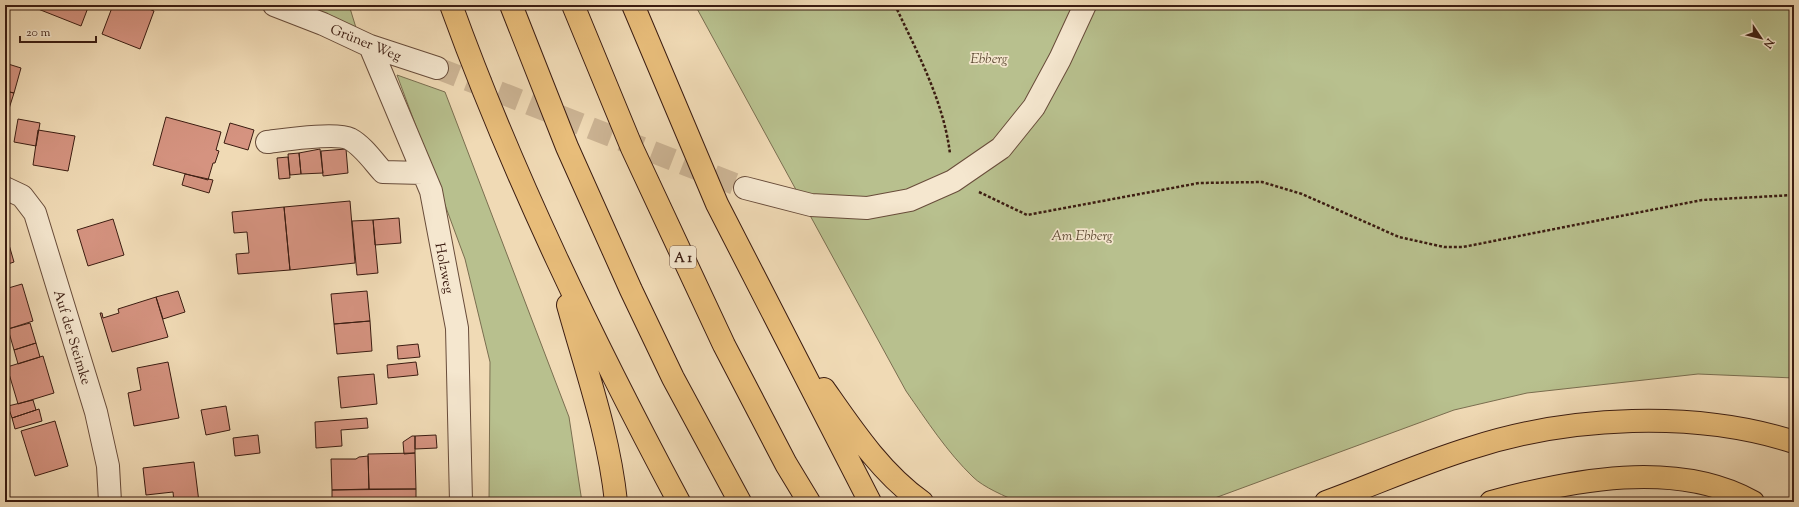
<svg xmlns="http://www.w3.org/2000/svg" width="1799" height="507" font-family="'Sorts Mill Goudy',serif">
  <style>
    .green { fill: #b8c08e; stroke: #7a6e50 }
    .building { fill: #d59380; stroke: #3b1c11 }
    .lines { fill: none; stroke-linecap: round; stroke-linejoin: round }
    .minor-tunnel { stroke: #ccb494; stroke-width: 22; stroke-dasharray: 22 11; stroke-linecap: butt }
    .minor-casing { stroke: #684c3a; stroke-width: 24 }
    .highway-casing { stroke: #3b1c11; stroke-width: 24 }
    .path { stroke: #3b1c11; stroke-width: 2.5; stroke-dasharray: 3 2; stroke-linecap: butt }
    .minor { stroke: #f5e7cf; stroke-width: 22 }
    .highway { stroke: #e8bd7a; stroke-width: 22 }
    .labels { text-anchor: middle; stroke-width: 3.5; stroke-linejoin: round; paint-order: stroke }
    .shield { fill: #f5e7cf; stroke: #73594a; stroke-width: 1 }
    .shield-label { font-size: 13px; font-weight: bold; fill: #3b1c11 }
    .street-label { font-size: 14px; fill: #3b1c11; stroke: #f5e7cf }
    .park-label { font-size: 14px; font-style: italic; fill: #604d36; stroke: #f5e7cf }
  </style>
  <rect width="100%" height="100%" fill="#f0dab5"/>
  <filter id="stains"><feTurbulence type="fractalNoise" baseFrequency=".005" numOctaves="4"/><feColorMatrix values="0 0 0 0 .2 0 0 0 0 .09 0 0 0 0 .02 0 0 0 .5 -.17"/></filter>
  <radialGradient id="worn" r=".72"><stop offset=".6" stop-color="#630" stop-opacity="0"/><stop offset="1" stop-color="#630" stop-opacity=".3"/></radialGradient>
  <path class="green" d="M 294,5 L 349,5 L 357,31 Z
    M 695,5 L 1794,5 L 1794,378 L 1698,374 L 1527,393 L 1454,410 L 1204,502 L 1019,502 C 1006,497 983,487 973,477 C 947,452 927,421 906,391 Z
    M 397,75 L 445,92 L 569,417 L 582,502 L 489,502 L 490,362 L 465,259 Z"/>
  <path class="building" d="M 28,5 L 89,5 L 81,26 Z
    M 113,5 L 139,5 L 154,11 L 140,49 L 102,34 Z
    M 5,63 L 21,68 L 14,93 L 5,91 Z
    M 5,91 L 14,93 L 6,118 L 5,118 Z
    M 166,117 L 221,132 L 216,150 L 219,151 L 215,163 L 213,163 L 208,180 L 153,165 Z
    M 18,119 L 40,123 L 36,146 L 14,142 Z
    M 230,123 L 254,130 L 248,150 L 224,143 Z
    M 38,130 L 75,136 L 68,171 L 33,165 Z
    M 320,149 L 323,173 L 301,174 L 299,153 Z
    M 346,149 L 348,173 L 323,176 L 321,151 Z
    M 299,153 L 301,174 L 290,175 L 288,154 Z
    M 288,157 L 290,178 L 279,179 L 277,158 Z
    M 185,174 L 213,180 L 209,193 L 182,185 Z
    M 350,201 L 355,263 L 290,270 L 284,207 Z
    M 284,207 L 290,270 L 238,274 L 236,254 L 249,253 L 247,232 L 234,233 L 232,212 Z
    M 399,218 L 401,243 L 375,245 L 373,220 Z
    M 113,219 L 124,255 L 88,266 L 77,230 Z
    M 373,220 L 378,273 L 357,275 L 352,221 Z
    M 5,231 L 14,262 L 5,265 Z
    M 22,284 L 33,321 L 5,330 L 5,289 Z
    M 178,291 L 185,312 L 163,319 L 156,297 Z
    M 367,291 L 370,321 L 334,324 L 331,294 Z
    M 156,297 L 168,337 L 112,352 L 100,313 L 102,313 L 103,318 L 119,313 L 118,309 Z
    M 370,321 L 372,351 L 337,354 L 334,324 Z
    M 30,323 L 36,343 L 14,350 L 8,329 Z
    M 36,343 L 40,357 L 18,364 L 14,350 Z
    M 418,344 L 420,357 L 398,359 L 397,346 Z
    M 43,356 L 54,393 L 18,404 L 7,367 Z
    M 168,362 L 179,418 L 134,426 L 128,393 L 141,390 L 137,368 Z
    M 416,362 L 418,375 L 388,378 L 387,365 Z
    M 374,374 L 377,404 L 341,408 L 338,377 Z
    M 33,400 L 36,410 L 12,418 L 8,406 Z
    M 226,406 L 230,430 L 206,435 L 201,410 Z
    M 39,409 L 42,421 L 15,429 L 12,418 Z
    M 367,418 L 368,428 L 341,430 L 342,446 L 316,448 L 315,422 Z
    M 55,421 L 68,466 L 35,476 L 21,431 Z
    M 258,435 L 260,453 L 235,456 L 233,438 Z
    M 436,435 L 437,448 L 415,449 L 415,436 Z
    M 412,436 L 415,436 L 415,453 L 404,454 L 403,442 Z
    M 415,453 L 416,489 L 369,489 L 368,454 Z
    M 368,456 L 369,489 L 332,490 L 331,459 L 356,459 L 359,457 Z
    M 194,462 L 199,502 L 174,502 L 173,492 L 146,495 L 143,468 Z
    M 416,489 L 416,502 L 332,502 L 332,490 Z"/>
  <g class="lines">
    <path class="minor-tunnel" d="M 437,68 L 745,188"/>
    <g class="minor-casing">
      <path id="minor" d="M 274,5 L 323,24 L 370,46 L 437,68
        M 370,46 L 431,191 L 457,328 L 461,502
        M 267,142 C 284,140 336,132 350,139 C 363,146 373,161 383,172 L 423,173
        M 5,188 L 22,196 L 35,213 L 96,412 L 108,466 L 110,502
        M 745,188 L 811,205 L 867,208 L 910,200 L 953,181 L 1001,148 L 1034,107 L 1060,59 L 1085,5"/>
    </g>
    <g class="highway-casing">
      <path id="highway" d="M 451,5 C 513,176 593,341 679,502
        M 511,5 L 567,147 L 631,290 L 673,378 L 740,502
        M 573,5 L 632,148 L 724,345 L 786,464 L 809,502
        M 633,5 L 717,204 L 870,502
        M 568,305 C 586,370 609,434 616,502
        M 824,389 C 852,429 881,473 922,502
        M 1326,502 C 1375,484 1422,463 1471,448 C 1569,416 1695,410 1794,442
        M 1491,502 C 1572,480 1676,459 1753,502"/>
    </g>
    <path class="path" d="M 895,5 C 917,52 944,102 950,154
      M 979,192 L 1027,215 L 1199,183 L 1262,182 L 1302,194 L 1399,237 L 1444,247 L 1463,247 L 1702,200 L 1794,195"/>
    <use href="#minor" class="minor"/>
    <use href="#highway" class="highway"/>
  </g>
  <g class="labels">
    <rect class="shield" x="670" y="246" width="26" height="22" rx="3"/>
    <g class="shield-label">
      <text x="683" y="262">A 1</text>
    </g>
    <g class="street-label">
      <text transform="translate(366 42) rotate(22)" y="5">Grüner Weg</text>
      <text transform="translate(445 268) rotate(79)" y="5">Holzweg</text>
      <text transform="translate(73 337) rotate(73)" y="5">Auf der Steimke</text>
    </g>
    <g class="park-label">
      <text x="989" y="63">Ebberg</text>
      <text x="1082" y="240">Am Ebberg</text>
    </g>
  </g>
  <rect width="1799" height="507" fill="none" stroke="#f0dab5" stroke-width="20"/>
  <rect x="6" y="6" width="1787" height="495" fill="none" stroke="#3b1c11" stroke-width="2"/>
  <rect x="10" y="10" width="1779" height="487" fill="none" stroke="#3b1c11"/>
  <g transform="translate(1761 38) rotate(125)" stroke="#f5e7cf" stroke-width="3" paint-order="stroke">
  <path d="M0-3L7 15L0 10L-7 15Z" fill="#3b1c11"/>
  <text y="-6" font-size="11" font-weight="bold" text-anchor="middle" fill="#3b1c11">N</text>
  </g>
  <path d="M20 36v6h76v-6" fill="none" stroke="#3b1c11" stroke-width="2"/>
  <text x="26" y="36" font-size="12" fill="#3b1c11" stroke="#f5e7cf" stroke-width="3" paint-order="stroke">20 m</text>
  <rect width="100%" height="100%" filter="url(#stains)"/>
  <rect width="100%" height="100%" fill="url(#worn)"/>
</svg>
